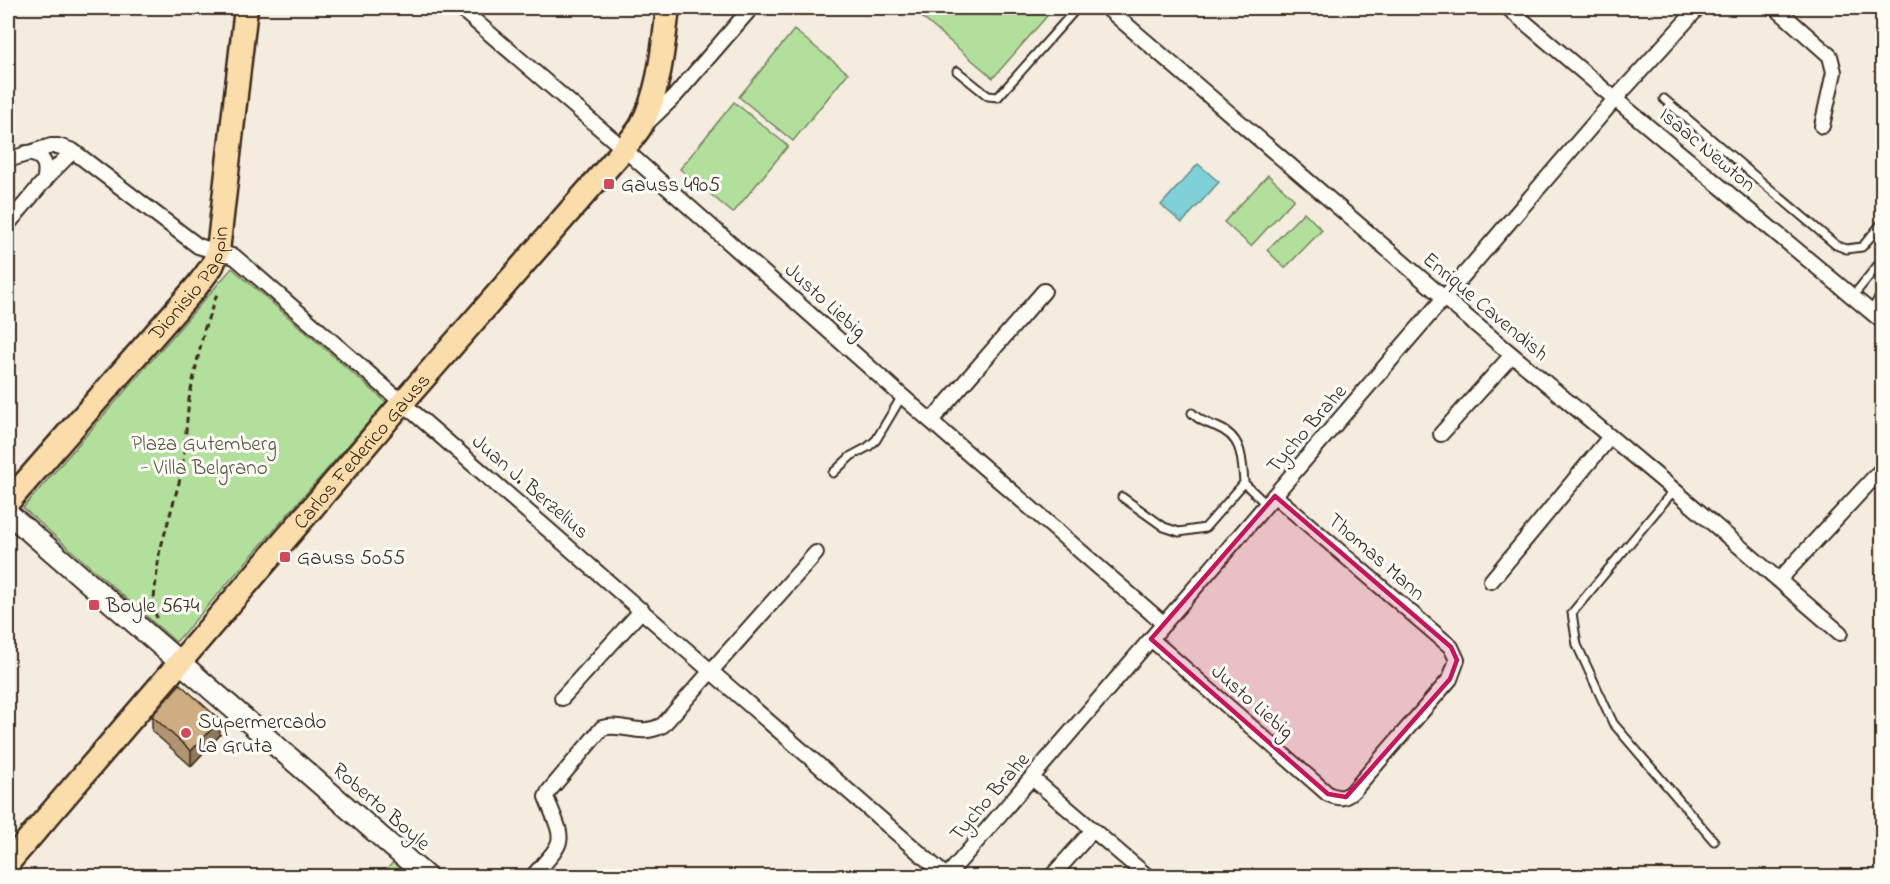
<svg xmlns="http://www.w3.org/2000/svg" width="1890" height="884" font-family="'Indie Flower',sans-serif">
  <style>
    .green { fill: #b3df9d; stroke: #77845e; stroke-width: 1.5 }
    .water { fill: #7fd0d7; stroke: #648e8d; stroke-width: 1.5 }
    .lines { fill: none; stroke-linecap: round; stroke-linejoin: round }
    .service-casing { stroke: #3b2a1e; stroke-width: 11 }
    .minor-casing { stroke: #3b2a1e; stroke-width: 18 }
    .secondary-casing { stroke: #3b2a1e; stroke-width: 24 }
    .primary-casing { stroke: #3b2a1e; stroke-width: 27 }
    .path { stroke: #3b2a1e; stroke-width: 3; stroke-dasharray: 6 4.5; stroke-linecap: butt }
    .service { stroke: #fdfcf7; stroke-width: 7 }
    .minor { stroke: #fdfcf7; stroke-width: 14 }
    .secondary { stroke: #fdfcf7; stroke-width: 20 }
    .primary { stroke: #fbdcab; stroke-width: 22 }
    .wall { fill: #b0956f; stroke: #3b2a1e; stroke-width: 1.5 }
    .shaded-wall { fill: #90795a; stroke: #3b2a1e; stroke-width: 1.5 }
    .building { fill: #cdad81; stroke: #3b2a1e; stroke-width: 1.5 }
    .marked { fill: #c2185b; fill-opacity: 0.2; stroke: #c2185b; stroke-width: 4.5; stroke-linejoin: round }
    .poi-dot { fill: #d1495b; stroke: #fdfcf7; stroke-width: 2 }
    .labels { text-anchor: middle; stroke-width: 6; stroke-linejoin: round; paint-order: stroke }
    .street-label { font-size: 21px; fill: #3b2a1e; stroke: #fdfcf7 }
    .poi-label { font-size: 21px; fill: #3b2a1e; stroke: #fdfcf7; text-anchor: start }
    .park-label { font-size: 21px; fill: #59573e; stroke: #fdfcf7 }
  </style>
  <rect width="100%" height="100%" fill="#f3ecdf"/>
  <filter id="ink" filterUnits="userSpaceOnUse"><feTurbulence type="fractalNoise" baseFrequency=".0167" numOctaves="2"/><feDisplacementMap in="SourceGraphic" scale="12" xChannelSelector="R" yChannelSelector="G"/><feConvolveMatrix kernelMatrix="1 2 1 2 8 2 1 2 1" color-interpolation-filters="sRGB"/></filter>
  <g filter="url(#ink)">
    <path class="green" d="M 911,8 L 1054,8 L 993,78 Z
      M 794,30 L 848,73 L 793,141 L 739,97 Z
      M 734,102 L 788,146 L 733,213 L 680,169 Z
      M 1268,175 L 1294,199 L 1251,246 L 1224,222 Z
      M 1304,212 L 1322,230 L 1285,268 L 1267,250 Z
      M 232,268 L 386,402 L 176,642 L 23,508 Z
      M 396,859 L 417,876 L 381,876 Z"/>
    <path class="water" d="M 1198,164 L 1219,182 L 1182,223 L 1161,205 Z"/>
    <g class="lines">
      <g class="service-casing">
        <path id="service" d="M 957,71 L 988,96 L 998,97 L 1077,8
          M 1664,99 L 1836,245 L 1846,249 L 1862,247 L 1882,223
          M 1853,296 L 1882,260
          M 1871,311 L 1882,293
          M 833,473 L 851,456 L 868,447 L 876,440 L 902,396
          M 1244,483 L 1267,505
          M 1674,490 L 1572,613 L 1577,645 L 1613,723 L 1714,841
          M 1122,497 L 1164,527 L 1179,532 L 1205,528 L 1244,483 C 1242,459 1243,437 1217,427 C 1207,423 1200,421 1192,413"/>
      </g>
      <g class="minor-casing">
        <path id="minor" d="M 460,8 L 624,149 L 902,396 L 1164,624
          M 1107,8 L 1444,298 L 1674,490 L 1840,633
          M 1508,8 L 1615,99 L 1882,321
          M 1776,8 L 1830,56 L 1834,72 L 1822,126
          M 648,122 L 674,97 L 751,8
          M 26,153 C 45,155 48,165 44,182
          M 8,160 L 51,146 L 58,146 L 73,151 L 198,246 L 235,257 L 946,876
          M 8,224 L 49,175 L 73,151
          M 931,421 L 1044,291
          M 1441,434 L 1512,355
          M 1779,580 L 1881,470
          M 1491,581 L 1610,437
          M 1151,639 L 1328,794 C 1340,799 1345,799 1354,790 L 1450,679 L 1457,660 L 1451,647 L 1275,496
          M 562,698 L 642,610
          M 1032,778 L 1147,876
          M 533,876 C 567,838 565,844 546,797 L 549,791 L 602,728 C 625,722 639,738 663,725 L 816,553
          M 947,876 L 1615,99 L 1698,8
          M 1052,876 L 1093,830"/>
      </g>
      <g class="secondary-casing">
        <path id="secondary" d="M 8,513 L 426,876"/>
      </g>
      <g class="primary-casing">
        <g id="primary">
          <path id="s1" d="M 8,502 L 197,286 L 212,266 L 218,251 L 246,8"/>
          <path id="s2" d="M 8,863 L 402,403 L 624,149 C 629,142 636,134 641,126 C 660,91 663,47 668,8"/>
        </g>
      </g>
      <path class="path" d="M 157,618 L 153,607 L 159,554 L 182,472 L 189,399 L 204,330 L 218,291"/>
      <use href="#service" class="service"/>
      <use href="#minor" class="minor"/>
      <use href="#secondary" class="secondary"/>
      <use href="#primary" class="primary"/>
    </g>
    <path class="wall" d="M 152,716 L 220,735 L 191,766 L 152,731 Z"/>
    <path class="shaded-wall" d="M 220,720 L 220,735 L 191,766 L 191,751 Z"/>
    <path class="building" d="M 180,684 L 220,720 L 191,751 L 152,716 Z"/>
  </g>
  <path class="marked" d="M 1275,496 L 1451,647 L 1457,660 L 1450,679 L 1346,797 L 1328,794 L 1151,639 Z"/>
  <g class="poi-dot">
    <rect x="603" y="178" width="12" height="12" rx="3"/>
    <rect x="279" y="551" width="12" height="12" rx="3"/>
    <rect x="88" y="599" width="12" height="12" rx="3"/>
    <circle cx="186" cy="733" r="6"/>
  </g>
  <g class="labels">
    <g class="street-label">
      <text transform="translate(1708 149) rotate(40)" y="7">Isaac Newton</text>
      <text dy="7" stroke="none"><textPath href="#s1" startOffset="286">Dionisio Pappin</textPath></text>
      <text transform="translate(826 300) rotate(42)" y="7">Justo Liebig</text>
      <text transform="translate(1486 306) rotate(40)" y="7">Enrique Cavendish</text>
      <text transform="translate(1306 428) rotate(-49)" y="7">Tycho Brahe</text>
      <text dy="7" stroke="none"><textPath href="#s2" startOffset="543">Carlos Federico Gauss</textPath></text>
      <text transform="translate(531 486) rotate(41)" y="7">Juan J. Berzelius</text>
      <text transform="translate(1377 556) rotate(41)" y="7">Thomas Mann</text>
      <text transform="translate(1253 701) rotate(41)" y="7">Justo Liebig</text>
      <text transform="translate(989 796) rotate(-49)" y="7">Tycho Brahe</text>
      <text transform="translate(382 806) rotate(41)" y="7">Roberto Boyle</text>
    </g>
    <g class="poi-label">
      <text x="621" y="191">Gauss 4905</text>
      <text x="297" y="564">Gauss 5055</text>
      <text x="106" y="612">Boyle 5674</text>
      <text x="198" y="728">Supermercado<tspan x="198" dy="24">La Gruta</tspan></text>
    </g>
    <g class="park-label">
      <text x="204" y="450">Plaza Gutemberg<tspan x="204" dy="24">- Villa Belgrano</tspan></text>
    </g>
  </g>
  <rect width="1890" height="884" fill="none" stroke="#fdfcf7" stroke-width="30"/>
  <rect x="15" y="15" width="1860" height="854" fill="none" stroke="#3b2a1e" stroke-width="2" filter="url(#ink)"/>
</svg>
